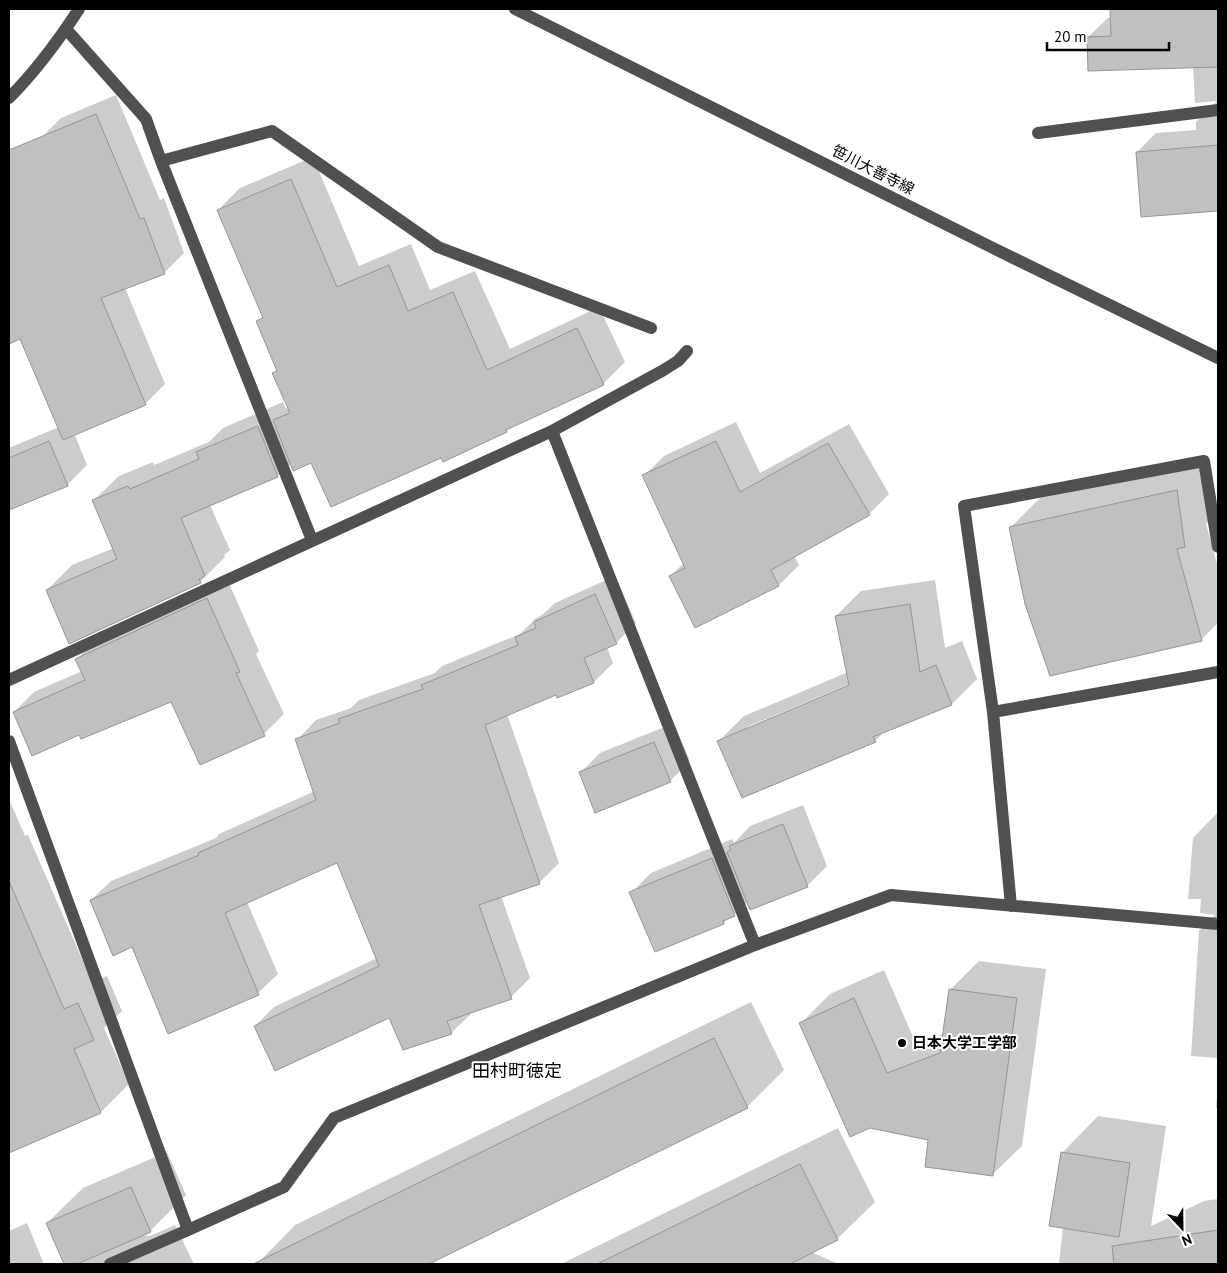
<svg xmlns="http://www.w3.org/2000/svg" width="1227" height="1273" font-family="'PT Sans','Noto Sans JP',sans-serif">
  <style>
    .shadow { fill: #0003; fill-rule: evenodd }
    .building { fill: #c0c0c0; stroke: #949494 }
    .lines { fill: none; stroke-linecap: round; stroke-linejoin: round }
    .minor { stroke: #505050; stroke-width: 12 }
    .poi-dot { fill: #000; stroke: #fff; stroke-width: 2 }
    .labels { text-anchor: middle; stroke-width: 4; stroke-linejoin: round; paint-order: stroke }
    .street-label { font-size: 15px; fill: #000; stroke: #fff }
    .poi-label { font-size: 15px; font-weight: bold; fill: #000; stroke: #fff; text-anchor: start }
    .quarter-label { font-size: 18px; fill: #000; stroke: #fff }
  </style>
  <rect width="100%" height="100%" fill="#fff"/>
  <path class="shadow" d="M 1111,9 L 1218,9 L 1218,210 L 1142,216 L 1137,152 L 1156,133 L 1196,130 L 1196,122 L 1217,101 L 1195,103 L 1193,66 L 1088,37 L 1108,18 L 1111,18 Z
    M 116,95 L 160,200 L 164,198 L 184,253 L 164,273 L 125,288 L 165,384 L 145,404 L 74,433 L 87,465 L 67,485 L 9,509 L 9,448 L 59,427 L 21,338 L 9,343 L 9,157 L 43,144 L 41,138 L 61,118 Z
    M 313,157 L 359,266 L 411,244 L 430,290 L 475,271 L 510,349 L 599,307 L 625,362 L 603,384 L 511,427 L 506,431 L 442,456 L 291,463 L 278,476 L 210,505 L 230,550 L 224,555 L 225,557 L 200,582 L 47,590 L 72,565 L 114,548 L 94,500 L 119,476 L 153,462 L 154,465 L 209,442 L 223,428 L 283,402 L 286,409 L 288,406 L 274,374 L 278,370 L 258,322 L 263,316 L 218,210 L 240,188 Z
    M 736,422 L 760,473 L 849,424 L 889,494 L 869,514 L 794,556 L 799,565 L 779,585 L 696,626 L 670,576 L 684,563 L 644,476 L 664,456 Z
    M 1206,462 L 1213,517 L 1206,524 L 1218,567 L 1218,623 L 1201,640 L 1011,527 L 1040,498 Z
    M 615,576 L 636,623 L 616,643 L 607,647 L 613,663 L 594,682 L 558,697 L 557,693 L 507,714 L 559,863 L 539,883 L 501,896 L 530,978 L 511,997 L 470,1012 L 471,1014 L 451,1033 L 390,1016 L 255,1026 L 274,1007 L 377,958 L 338,861 L 247,902 L 278,974 L 258,993 L 133,946 L 91,900 L 111,881 L 216,838 L 219,834 L 315,791 L 297,740 L 316,720 L 351,708 L 359,700 L 435,673 L 442,666 L 520,634 L 536,618 L 542,615 L 555,603 Z
    M 227,579 L 259,651 L 256,654 L 284,714 L 264,734 L 172,700 L 80,733 L 14,712 L 34,692 L 82,671 L 77,659 L 97,639 Z
    M 935,580 L 945,648 L 962,641 L 977,679 L 952,704 L 885,731 L 875,741 L 719,741 L 744,716 L 848,672 L 836,616 L 861,591 ZM 854,682 L 855,684 L 747,729 L 747,727 Z
    M 674,723 L 690,761 L 670,781 L 580,773 L 600,753 Z
    M 9,799 L 25,836 L 28,835 L 92,982 L 107,976 L 122,1011 L 104,1028 L 129,1084 L 101,1112 L 9,1152 Z
    M 803,805 L 827,866 L 807,886 L 748,902 L 734,915 L 728,918 L 724,923 L 655,951 L 631,893 L 651,873 L 732,839 L 734,843 L 750,826 Z
    M 1218,812 L 1218,1058 L 1191,1056 L 1199,931 L 1215,915 L 1200,913 L 1201,899 L 1188,899 L 1193,838 Z
    M 979,961 L 1046,969 L 1022,1146 L 992,1175 L 929,1139 L 801,1023 L 830,994 L 884,970 L 916,1044 L 944,1034 L 950,990 Z
    M 751,1002 L 784,1070 L 747,1107 L 426,1264 L 259,1264 L 258,1263 L 295,1225 Z
    M 1218,1083 L 1218,1108 L 1216,1108 Z
    M 1098,1116 L 1166,1126 L 1151,1226 L 1204,1201 L 1218,1199 L 1218,1264 L 1059,1264 L 1063,1227 L 1062,1153 Z
    M 838,1128 L 875,1202 L 837,1239 L 811,1252 L 839,1264 L 561,1264 Z
    M 167,1152 L 186,1195 L 150,1231 L 140,1235 L 150,1236 L 175,1225 L 194,1264 L 66,1264 L 47,1223 L 83,1188 Z
    M 27,1223 L 44,1264 L 9,1264 L 9,1231 Z"/>
  <path class="building" d="M 1110,9 L 1218,9 L 1218,67 L 1088,71 L 1087,37 L 1111,36 Z
    M 96,114 L 140,219 L 144,218 L 165,274 L 101,298 L 146,405 L 63,440 L 20,339 L 9,344 L 9,150 Z
    M 1218,145 L 1218,211 L 1141,217 L 1136,152 Z
    M 291,179 L 337,287 L 389,265 L 408,311 L 453,292 L 487,370 L 577,328 L 604,385 L 506,430 L 507,432 L 443,462 L 441,458 L 331,507 L 311,463 L 293,471 L 273,420 L 290,413 L 272,373 L 277,371 L 256,321 L 263,318 L 217,210 Z
    M 258,426 L 278,477 L 181,518 L 205,576 L 199,579 L 201,583 L 69,644 L 46,590 L 117,559 L 92,500 L 128,486 L 130,489 L 199,459 L 196,452 Z
    M 49,441 L 68,486 L 9,510 L 9,458 Z
    M 716,441 L 740,492 L 828,443 L 870,515 L 771,570 L 779,586 L 695,628 L 669,576 L 685,568 L 642,475 Z
    M 1177,490 L 1185,547 L 1177,549 L 1202,641 L 1050,676 L 1025,604 L 1009,527 Z
    M 595,594 L 617,644 L 584,658 L 594,683 L 557,698 L 556,695 L 485,725 L 540,884 L 479,905 L 512,999 L 447,1021 L 452,1034 L 403,1050 L 389,1018 L 275,1071 L 254,1026 L 379,966 L 337,863 L 225,913 L 259,995 L 168,1034 L 132,947 L 113,956 L 90,900 L 199,855 L 198,853 L 316,800 L 295,739 L 340,723 L 338,719 L 423,689 L 421,685 L 518,645 L 515,637 L 536,628 L 534,622 Z
    M 207,598 L 240,672 L 236,673 L 265,736 L 200,765 L 171,702 L 81,739 L 79,735 L 32,756 L 13,712 L 85,680 L 75,659 Z
    M 910,604 L 920,672 L 936,665 L 952,705 L 873,737 L 876,742 L 742,798 L 717,741 L 849,685 L 835,616 Z
    M 654,742 L 671,782 L 595,813 L 579,772 Z
    M 783,824 L 808,887 L 750,910 L 727,852 L 731,850 L 729,846 Z
    M 712,858 L 735,916 L 723,921 L 724,924 L 655,952 L 629,892 Z
    M 9,881 L 64,1009 L 78,1003 L 94,1040 L 74,1049 L 101,1113 L 9,1153 Z
    M 949,989 L 1017,998 L 993,1176 L 925,1167 L 928,1140 L 870,1128 L 850,1137 L 799,1023 L 854,998 L 887,1073 L 940,1053 Z
    M 714,1038 L 748,1108 L 429,1264 L 253,1264 Z
    M 1061,1152 L 1130,1163 L 1119,1237 L 1049,1226 Z
    M 800,1164 L 838,1240 L 790,1264 L 597,1264 Z
    M 131,1187 L 151,1232 L 77,1264 L 64,1264 L 46,1223 Z
    M 1218,1230 L 1218,1264 L 1114,1264 L 1112,1246 Z"/>
  <g class="lines">
    <path class="minor" d="M 515,9 L 993,248 L 1218,358
      M 66,29 L 146,119 L 161,161 L 312,540
      M 9,98 C 36,71 58,41 79,9
      M 1038,133 L 1218,110
      M 161,161 L 272,131 L 438,247 L 651,328
      M 552,431 L 755,945
      M 9,680 L 552,431 L 662,371 L 678,361 L 687,351
      M 993,712 L 1218,672
      M 9,741 L 188,1230 L 284,1187 L 334,1118 L 755,945 L 891,895 L 1218,924
      M 1011,906 L 993,712 L 964,506 L 1204,461 L 1218,547
      M 110,1264 L 188,1230"/>
  </g>
  <circle class="poi-dot" cx="902" cy="1043" r="5"/>
  <g class="labels">
    <g class="street-label">
      <text transform="translate(873 170) rotate(27)" y="5">笹川大善寺線</text>
    </g>
    <g class="poi-label">
      <text x="912" y="1048">日本大学工学部</text>
    </g>
    <g class="quarter-label">
      <text x="517" y="1077">田村町徳定</text>
    </g>
  </g>
  <rect width="1227" height="1273" fill="none" stroke="#000000" stroke-width="20"/>
  <g transform="translate(1182 1228) rotate(158)" stroke="#ffffff" stroke-width="4" paint-order="stroke">
  <path d="M0-4L9 19L0 12L-9 19Z" fill="#000000"/>
  <text y="-8" font-size="14" font-weight="bold" text-anchor="middle" fill="#000000">N</text>
  </g>
  <path d="M1047 42v8h122v-8" fill="none" stroke="#000000" stroke-width="2.5"/>
  <text x="1054" y="42" font-size="15" fill="#000000" stroke="#ffffff" stroke-width="4" paint-order="stroke">20 m</text>
</svg>
